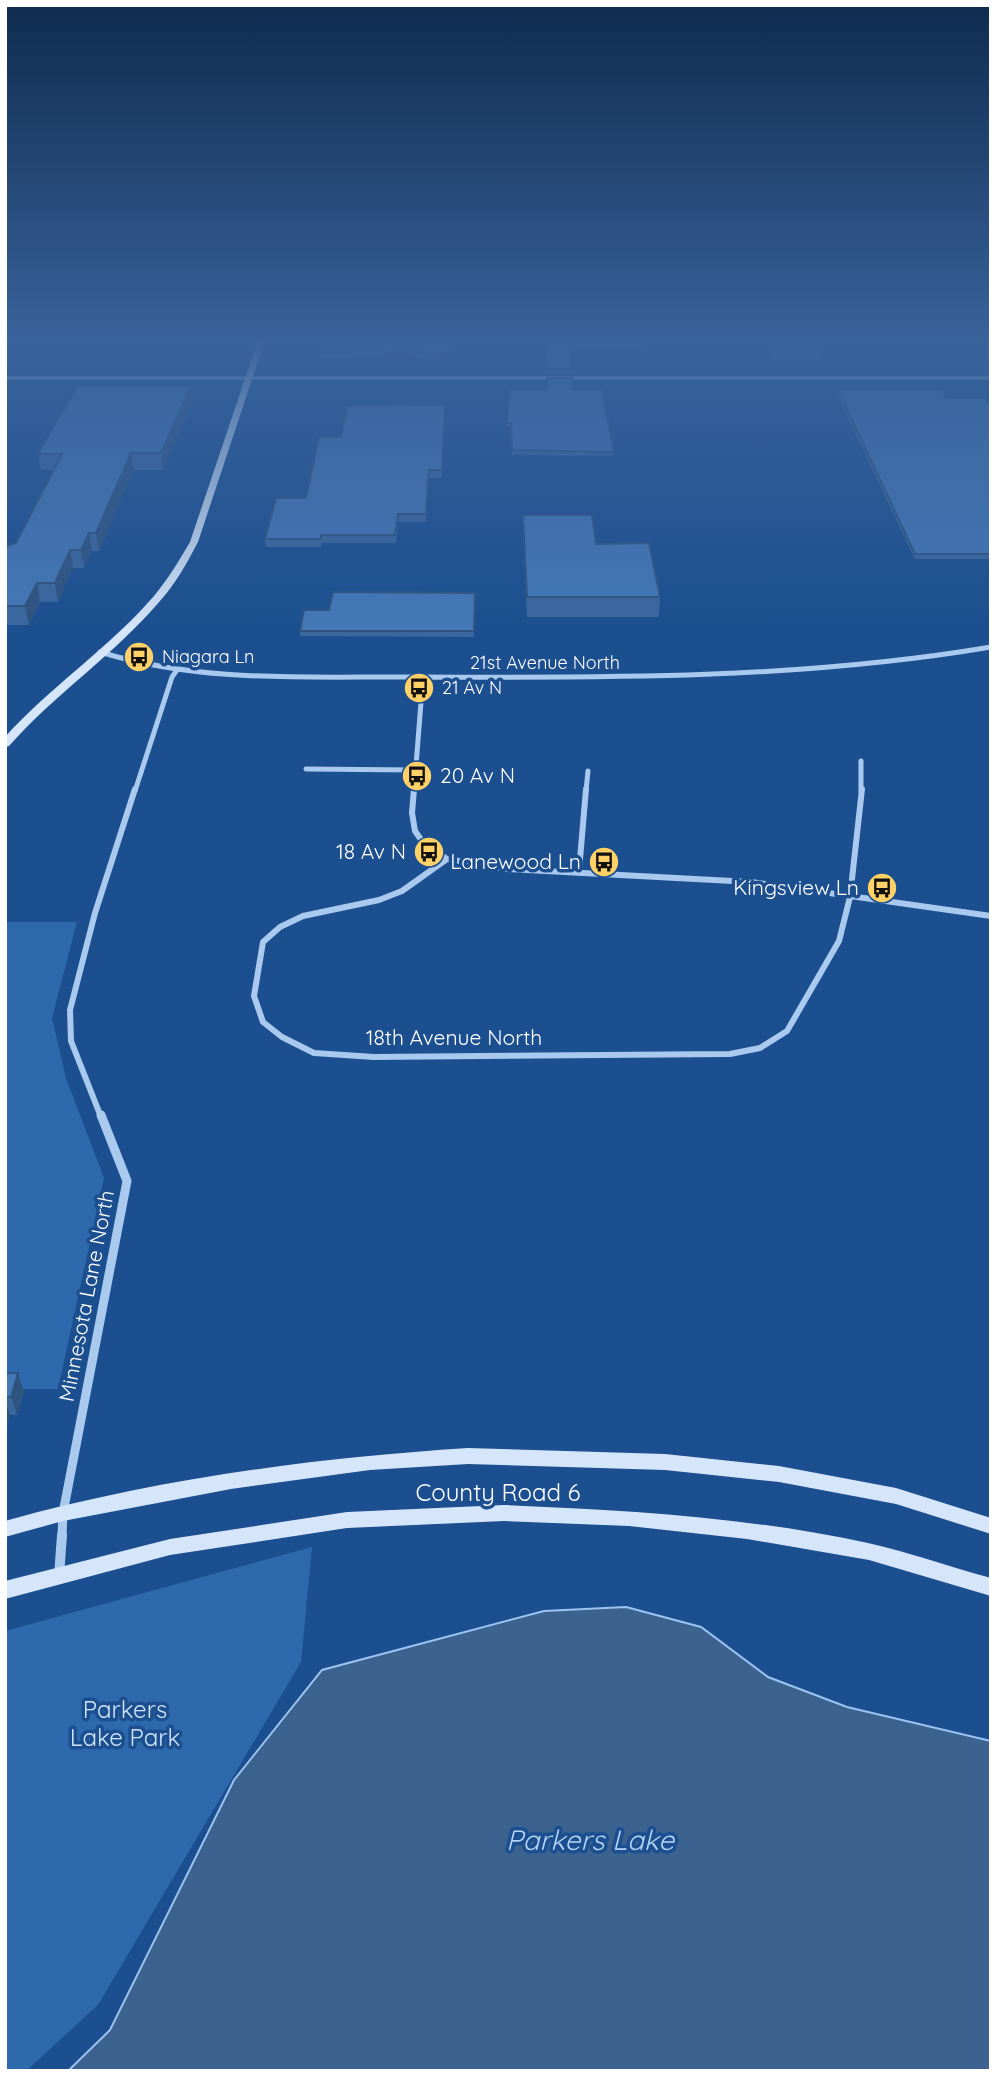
<svg xmlns="http://www.w3.org/2000/svg" width="996" height="2076" font-family="Quicksand,sans-serif">
  <style>
    .green { fill: #2e69ad }
    .water { fill: #3c6290; stroke: #9cc4f0; stroke-width: 2 }
    .lines { fill: none; stroke-linecap: round; stroke-linejoin: round }
    .street-far4 { stroke: #a9c9ee; stroke-width: 3.5 }
    .street-far3 { stroke: #a9c9ee; stroke-width: 5 }
    .street-far2 { stroke: #a9c9ee; stroke-width: 6 }
    .street-far1 { stroke: #a9c9ee; stroke-width: 9 }
    .street { stroke: #a9c9ee; stroke-width: 10 }
    .secondary { fill: #d6e6fa; fill-rule: evenodd }
    .wall { fill: #3a679d }
    .shaded-wall { fill: #305480 }
    .building { fill: #4478b7; stroke: #305480; stroke-width: 2 }
    .labels { text-anchor: middle; stroke-width: 7; stroke-linejoin: round; paint-order: stroke }
    .far-poi-label { font-size: 18px; fill: #fff; stroke: #1b4f8f; text-anchor: start }
    .far-street-label { font-size: 18px; fill: #fff; stroke: #1b4f8f }
    .poi-label { font-size: 21px; fill: #fff; stroke: #1b4f8f; text-anchor: end }
    .street-label { font-size: 21px; fill: #fff; stroke: #1b4f8f }
    .near-street-label { font-size: 24px; fill: #fff; stroke: #1b4f8f }
    .near-park-label { font-size: 24px; fill: #cfe3fa; stroke: #1b4f8f }
    .near-water-label { font-size: 28px; font-style: italic; fill: #b5d3f5; stroke: #1b4f8f }
  </style>
  <rect width="100%" height="100%" fill="#1b4f8f"/>
  <path class="green" d="M 5,922 L 77,922 L 52,1018 L 66,1078 L 104,1178 L 58,1389 L 5,1389 Z
    M 312,1547 L 301,1662 L 98,2005 L 26,2071 L 5,2071 L 5,1631 Z"/>
  <path class="water" d="M 626,1607 L 701,1627 L 768,1677 L 847,1707 L 991,1741 L 991,2071 L 68,2071 L 110,2030 L 234,1780 L 322,1670 L 544,1611 Z"/>
  <g class="lines">
    <path class="street-far4" d="M 5,378 L 991,378"/>
    <path class="street-far3" d="M 100,652 C 205,684 312,676 421,677 C 612,678 801,679 991,647
      M 861,761 L 861,791
      M 306,769 L 416,770
      M 135,791 L 172,677 L 177,670
      M 414,791 L 423,677
      M 586,791 L 588,771"/>
    <path class="street-far2" d="M 414,789 L 412,813 L 415,831 L 424,844 L 447,859 L 507,869 L 751,882 L 991,916
      M 447,859 L 402,891 L 379,900 L 303,916 L 280,927 L 263,942 L 254,996 L 263,1022 L 282,1037 L 314,1053 L 374,1057 L 730,1054 L 760,1048 L 787,1031 L 839,941 L 850,897 L 862,789
      M 579,871 L 586,789
      M 101,1117 L 71,1041 L 70,1010 L 95,913 L 135,789"/>
    <path class="street-far1" d="M 62,1536 L 63,1513 L 127,1181 L 101,1115"/>
    <path class="street" d="M 59,1576 L 62,1535"/>
    <path class="secondary" d="M 258,340 L 265,340 L 198,542 C 187,563 176,583 160,601 C 115,654 55,694 9,746 L 5,747 L 5,737 C 51,686 109,648 154,596 C 168,579 179,561 190,542 Z
      M 468,1448 L 665,1454 L 779,1466 L 896,1488 L 991,1518 L 991,1534 L 896,1504 L 779,1482 L 665,1470 L 468,1464 L 370,1470 L 231,1489 L 63,1521 L 5,1537 L 5,1521 C 156,1479 312,1458 468,1448 Z
      M 504,1505 C 626,1510 748,1517 868,1543 C 909,1552 950,1567 991,1578 L 991,1596 L 869,1560 L 747,1539 L 629,1526 L 504,1521 L 347,1528 L 170,1555 L 5,1599 L 5,1581 L 170,1539 L 347,1512 Z"/>
  </g>
  <path class="wall" d="M 322,340 L 460,340 L 460,344 L 452,346 L 453,355 L 442,359 L 409,357 L 384,359 L 382,357 L 319,358 L 319,352 Z
    M 544,340 L 646,343 L 646,347 L 569,347 L 571,374 L 547,374 Z
    M 764,340 L 819,340 L 823,348 L 821,360 L 772,359 Z
    M 191,386 L 192,402 L 163,470 L 134,470 L 99,551 L 92,551 L 84,568 L 73,568 L 58,602 L 40,602 L 29,625 L 5,625 L 5,547 L 16,543 L 54,470 L 41,470 L 38,454 Z
    M 573,390 L 614,452 L 613,456 L 512,455 L 511,427 L 507,427 L 507,423 Z
    M 838,390 L 947,398 L 991,407 L 991,559 L 915,559 L 837,395 Z
    M 445,412 L 442,478 L 429,478 L 426,522 L 398,522 L 396,543 L 322,543 L 321,547 L 266,547 L 265,539 L 306,498 L 341,437 Z
    M 523,515 L 596,544 L 660,597 L 659,617 L 527,617 L 523,534 Z
    M 475,593 L 474,637 L 300,636 L 300,631 L 329,610 Z
    M 5,1373 L 18,1373 L 24,1392 L 17,1415 L 10,1415 L 5,1433 Z"/>
  <path class="shaded-wall" d="M 460,340 L 460,344 L 452,346 L 452,341 Z
    M 453,350 L 453,355 L 442,359 L 442,354 Z
    M 409,351 L 409,357 L 384,359 L 384,354 Z
    M 191,386 L 192,402 L 163,470 L 161,453 Z
    M 131,453 L 134,470 L 99,551 L 96,533 Z
    M 89,533 L 92,551 L 84,568 L 81,550 Z
    M 70,550 L 73,568 L 58,602 L 55,583 Z
    M 37,583 L 40,602 L 29,625 L 25,606 Z
    M 18,1373 L 24,1392 L 17,1415 L 11,1397 Z
    M 5,1400 L 10,1415 L 5,1433 Z"/>
  <path class="building" d="M 322,340 L 453,340 L 452,341 L 453,350 L 442,354 L 409,351 L 384,354 L 381,351 L 319,352 Z
    M 545,340 L 646,340 L 646,343 L 569,343 L 571,369 L 547,369 Z
    M 770,340 L 819,340 L 823,348 L 773,347 Z
    M 547,378 L 572,378 L 573,390 L 602,390 L 614,452 L 512,450 L 511,423 L 507,423 L 510,390 L 548,390 Z
    M 77,386 L 191,386 L 161,453 L 131,453 L 96,533 L 89,533 L 81,550 L 70,550 L 55,583 L 37,583 L 25,606 L 5,606 L 5,547 L 16,543 L 62,454 L 38,454 Z
    M 838,390 L 942,390 L 947,398 L 984,398 L 991,407 L 991,554 L 915,554 Z
    M 445,405 L 442,470 L 429,470 L 426,514 L 398,514 L 395,535 L 321,535 L 321,539 L 265,539 L 276,498 L 306,498 L 319,437 L 341,437 L 347,406 Z
    M 523,515 L 592,515 L 596,544 L 649,543 L 660,597 L 527,597 Z
    M 333,592 L 475,593 L 474,631 L 300,631 L 304,610 L 329,610 Z
    M 5,1373 L 18,1373 L 11,1397 L 5,1397 Z"/>
  <linearGradient id="sky" x2="0" y2="1"><stop stop-color="#0f2b4f"/><stop offset="0.54" stop-color="#39639b"/><stop offset="1" stop-color="#39639b" stop-opacity="0"/></linearGradient>
  <rect width="996" height="631" fill="url(#sky)"/>
  <defs>
    <g id="bus-disc" transform="scale(1.575)"><circle r="9.5" fill="#ffd166" stroke="#1b4f8f"/><path d="M-5-6H5V4H4V6H2V4H-2V6H-4V4H-5ZM-3.5-4V0h7V-4ZM-3.5 1.2v1.5H-2V1.2ZM2 1.2v1.5H3.5V1.2Z" fill="#111"/></g>
  </defs>
  <g fill-rule="evenodd">
    <use href="#bus-disc" x="139" y="657"/>
    <use href="#bus-disc" x="419" y="688"/>
    <use href="#bus-disc" x="417" y="776"/>
    <use href="#bus-disc" x="429" y="852"/>
    <use href="#bus-disc" x="604" y="862"/>
    <use href="#bus-disc" x="882" y="888"/>
  </g>
  <g class="labels">
    <g class="far-poi-label">
      <text x="162" y="663">Niagara Ln</text>
      <text x="442" y="694">21 Av N</text>
    </g>
    <g class="far-street-label">
      <text x="545" y="669">21st Avenue North</text>
    </g>
    <g class="poi-label">
      <text x="440" y="783" text-anchor="start">20 Av N</text>
      <text x="406" y="859">18 Av N</text>
      <text x="581" y="869">Lanewood Ln</text>
      <text x="859" y="895">Kingsview Ln</text>
    </g>
    <g class="street-label">
      <text x="454" y="1045">18th Avenue North</text>
      <text transform="translate(87 1296) rotate(-79)" y="7">Minnesota Lane North</text>
    </g>
    <g class="near-street-label">
      <text x="498" y="1501">County Road 6</text>
    </g>
    <g class="near-park-label">
      <text x="125" y="1718">Parkers<tspan x="125" dy="28">Lake Park</tspan></text>
    </g>
    <g class="near-water-label">
      <text x="590" y="1850">Parkers Lake</text>
    </g>
  </g>
  <rect width="996" height="2076" fill="none" stroke="#ffffff" stroke-width="14"/>
</svg>
